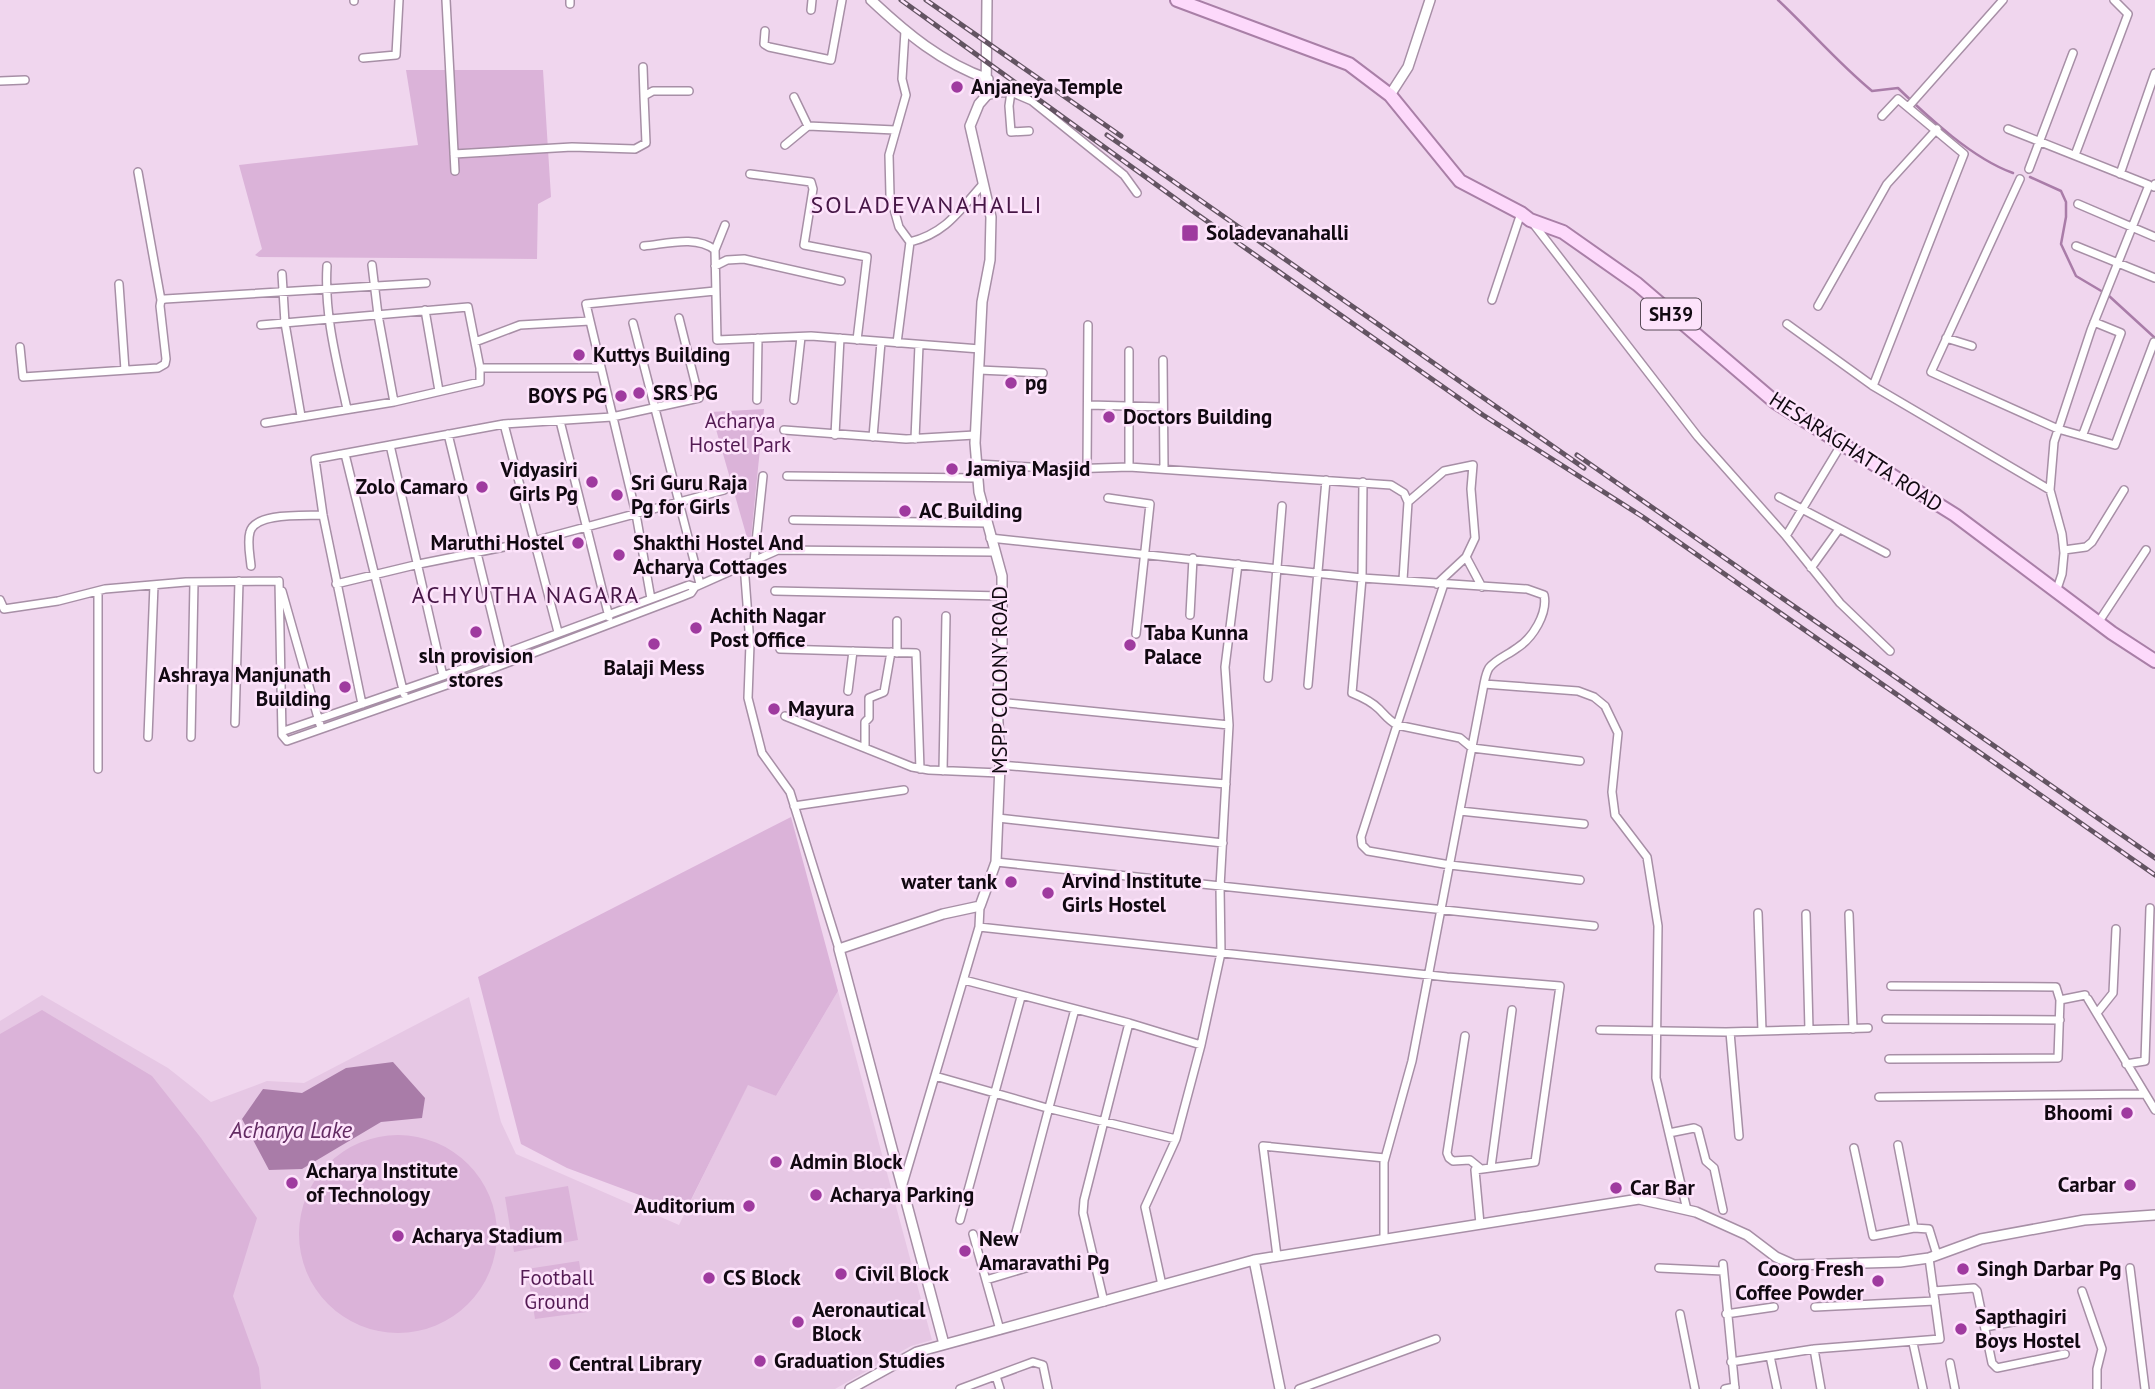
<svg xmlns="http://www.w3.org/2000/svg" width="2155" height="1389" font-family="'PT Sans',sans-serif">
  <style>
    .built { fill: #e6c7e4 }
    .green { fill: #dbb3d9 }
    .water { fill: #a97ca8 }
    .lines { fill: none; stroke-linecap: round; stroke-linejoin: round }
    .stream { stroke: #a97ca8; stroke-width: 2.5 }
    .minor-casing { stroke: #a78fa6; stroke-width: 10 }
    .tertiary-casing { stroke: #a78fa6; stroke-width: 12 }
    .primary-casing { stroke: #a97fa7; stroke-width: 16 }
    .minor { stroke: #fff; stroke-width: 7 }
    .tertiary { stroke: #fff; stroke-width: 9 }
    .primary { stroke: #fdd9fb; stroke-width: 12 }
    .rail-casing { stroke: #635462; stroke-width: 5 }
    .rail { stroke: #fde3fb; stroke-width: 2.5; stroke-dasharray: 8; stroke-linecap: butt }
    .poi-dot { fill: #9f3a9f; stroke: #fde3fb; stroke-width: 2.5 }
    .labels { text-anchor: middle; stroke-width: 5; stroke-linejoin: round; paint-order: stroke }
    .shield { fill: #fde3fb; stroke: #584a57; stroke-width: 2 }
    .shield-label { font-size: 19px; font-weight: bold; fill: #110911 }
    .poi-label { font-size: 21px; font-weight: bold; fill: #110911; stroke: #fde3fb; text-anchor: start }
    .park-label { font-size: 21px; fill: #541b54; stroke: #fde3fb }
    .street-label { font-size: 21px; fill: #110911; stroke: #fde3fb }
    .neighbourhood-label { font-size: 23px; letter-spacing: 2px; fill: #461646; stroke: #fde3fb }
    .water-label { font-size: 23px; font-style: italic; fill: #632b63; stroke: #fde3fb }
    .quarter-label { font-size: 24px; letter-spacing: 2px; fill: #461646; stroke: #fde3fb }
  </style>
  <rect width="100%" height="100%" fill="#f0d6ee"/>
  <path class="built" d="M 838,991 L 932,1340 L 911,1346 L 835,1389 L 0,1389 L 0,1021 L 42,995 L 168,1068 L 211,1102 L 267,1081 L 304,1083 L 469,997 L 501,1122 L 516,1154 L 679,1225 L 748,1084 L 776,1096 Z"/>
  <path class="green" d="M 406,70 L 543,70 L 551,197 L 538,204 L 537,259 L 259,257 L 255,255 L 262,249 L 239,165 L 418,145 Z
    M 764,409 L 750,548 L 711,412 Z
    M 791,817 L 838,991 L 776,1096 L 748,1085 L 685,1212 L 567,1168 L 521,1144 L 478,977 Z
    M 42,1010 L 152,1076 L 201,1138 L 257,1218 L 233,1296 L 259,1368 L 261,1389 L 0,1389 L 0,1034 Z
    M299 1234a99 99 0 1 1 198 0a99 99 0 1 1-198 0Z
    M 568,1186 L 578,1240 L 514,1252 L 505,1197 Z
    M 579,1261 L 587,1312 L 535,1319 L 527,1269 Z"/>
  <path class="water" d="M 393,1062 L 425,1098 L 422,1118 L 381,1122 L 302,1169 L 269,1170 L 242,1119 L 263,1089 L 302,1093 L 346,1068 Z"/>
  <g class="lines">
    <path class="stream" d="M 1778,0 C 1810,30 1838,63 1872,91 L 1898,88 C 1928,117 1973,159 2013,173
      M 2030,177 L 2061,191 L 2066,202 L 2066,217 L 2061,244 L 2076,276 L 2103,292
      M 2108,295 L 2155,338"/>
    <g class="minor-casing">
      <path id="minor" d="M 446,0 L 455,171
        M 354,1 L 354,0
        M 570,4 L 570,0
        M 811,10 L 812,0
        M 765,31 L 764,44 L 769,47 L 831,60 L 842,0
        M 363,58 L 396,55 L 399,0
        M 643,67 L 644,96
        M 0,81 L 25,80
        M 1011,92 L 1009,106 L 1011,132 L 1029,131
        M 986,96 L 998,93 L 1011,92 L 1032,101 L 1124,175 L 1137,193
        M 794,97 L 808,126 L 895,130
        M 1909,106 L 2003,0
        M 2008,129 L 2149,185 L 2091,330 L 2054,442 L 2050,490 L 2062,534 L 2064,553 L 2062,574 L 2056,592
        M 785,145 L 808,126
        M 454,154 L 572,147 L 635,149 L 646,143 L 644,96 L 653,91 L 689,91
        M 2075,155 L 2128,14 L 2114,0
        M 2029,169 L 2073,53
        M 138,172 L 161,300
        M 750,174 L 811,182 L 813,189 L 804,245 L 867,257 L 857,340
        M 2120,174 L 2155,73
        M 2020,179 L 1931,372 L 2058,429 L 2115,445 L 2154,342
        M 2154,187 L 2155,184
        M 2078,204 L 2155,237
        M 1532,222 L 1698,437 L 1786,536 L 1840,603 L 1890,651
        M 725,225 L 715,250 L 717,340 L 811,336 L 980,349
        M 910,242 C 946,233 959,211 983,184
        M 644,246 C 666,244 696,235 715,250
        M 2076,246 L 2155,278
        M 372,265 L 378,315 L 394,402
        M 327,266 C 324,315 337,362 347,409
        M 715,266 L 727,260 L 744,259 L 841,281
        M 282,274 L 285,323 L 301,416
        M 119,284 L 125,370
        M 1492,300 L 1521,213
        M 1818,306 L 1887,184 L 1937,129
        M 425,310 L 439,391
        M 590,321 L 636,514 L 651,599
        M 633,323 L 700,584
        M 1787,324 L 1873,386 L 2050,490
        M 261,325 L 468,307 L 480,368
        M 1946,338 L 1972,346
        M 475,342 L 520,325 L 590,321 L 586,304 L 715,291
        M 897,343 L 910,242 L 899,227 L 890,195 L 889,155 L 906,95 L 902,79 L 905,31
        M 20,347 L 23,377 L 158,368 L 165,364 L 166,359 L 160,306 L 161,300 L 165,299 L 426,283
        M 1163,360 L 1164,469
        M 979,370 L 1043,373
        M 1873,386 L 1964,154 L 1898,99 L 1882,116
        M 757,400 L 758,338
        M 794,400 L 801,337
        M 1089,405 L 1163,407
        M 560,421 L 609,617
        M 265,423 L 394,402 L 480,382 L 480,368 L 601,368
        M 504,424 L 558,632
        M 784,430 L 906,439 L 975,435
        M 448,434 L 504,664
        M 2083,434 L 2121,333 L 2094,322
        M 835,435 L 840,338
        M 873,437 L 881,342
        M 915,439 L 919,345
        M 390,445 L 443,676
        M 345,454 L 404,694
        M 977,464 L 1068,469 L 1129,467 L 1391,485 L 1404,493 L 1408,502 L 1403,580
        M 1129,467 L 1129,351
        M 1087,469 L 1088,325
        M 787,476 L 978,478
        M 1363,482 L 1362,578 L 1352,693 C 1362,697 1371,701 1379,709 C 1385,715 1388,720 1397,725 L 1361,837 L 1362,845 L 1368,851 L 1450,865 L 1580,880
        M 1779,497 L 1886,553
        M 1108,498 L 1150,504 L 1136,634
        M 1408,502 L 1444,471 L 1473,465 L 1471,489 L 1475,538 L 1466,557 L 1482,587
        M 793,520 L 988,523
        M 1786,536 L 1841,445
        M 990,538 L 1362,578 L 1527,589 L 1544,595 C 1548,613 1533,638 1517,648 C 1508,655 1496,659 1489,668 C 1486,673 1485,679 1484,684
        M 2064,550 L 2086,547 L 2092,542 L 2124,490
        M 754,561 L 763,476
        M 744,564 L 750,644 L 748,698 L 762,753 L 790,792 L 839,949
        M 251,566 C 250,555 247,542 250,532 C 255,512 305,516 323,515
        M 1811,568 L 1839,529
        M 279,581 L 282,735 L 287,741 L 478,674 L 681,597 L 691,593 L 695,587 L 778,550 L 994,552
        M 336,584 L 419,564 L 534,541 L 724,490
        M 1437,584 L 1466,557
        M 1444,584 L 1397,725 L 1460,738 L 1472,748 L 1580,761
        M 282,591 L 320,725
        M 775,591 L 1002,596
        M 0,600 L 4,609 L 58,601 L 105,589 L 186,582 L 279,581
        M 1190,615 L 1193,558
        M 2098,623 L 2146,550
        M 780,649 L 916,653 L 920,769
        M 897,653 L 897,621
        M 1268,678 L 1282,506
        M 1308,685 L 1326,480
        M 848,691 L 853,651
        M 997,702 L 1229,725
        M 362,704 L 323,515 L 315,459 L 504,424 L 612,417 L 699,398 L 679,318
        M 785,716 L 912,767 L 929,770 L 1000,773
        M 235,723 L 239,581
        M 284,731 L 443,676 L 689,585 L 695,587
        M 148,737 L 154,585
        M 191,737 L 194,582
        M 865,748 L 865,722 L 869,718 L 869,698 L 884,692 L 891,652
        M 1000,765 L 1226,784
        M 98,769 L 98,591
        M 943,771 L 946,616
        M 794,806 L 904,790
        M 1460,811 L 1584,824
        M 998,818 L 1223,843
        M 996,862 L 1594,926
        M 1758,913 L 1762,1031
        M 1806,914 L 1809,1030
        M 1849,914 L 1853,1029
        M 979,927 L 1447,977 L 1560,986 L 1535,1162 L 1475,1170 L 1480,1224
        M 964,980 L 1129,1023 L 1201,1045
        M 1891,986 L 2056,987 L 2060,1000 L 2085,995
        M 2088,999 L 2155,1110
        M 2097,1013 L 2113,993 L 2116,929
        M 1886,1019 L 2060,1020
        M 1600,1030 L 1726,1032 L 1868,1028
        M 1730,1032 L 1739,1136
        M 1465,1036 L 1447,1153 L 1449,1158 L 1453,1161 L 1470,1160 L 1481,1169
        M 1889,1059 L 2058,1058 L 2060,1000
        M 2126,1064 L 2145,1061 L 2150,908
        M 935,1076 L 1047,1108 L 1176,1139
        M 1879,1097 L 2145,1094
        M 1669,1133 L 1694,1128 L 1698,1130 L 1706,1161 L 1714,1168 L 1723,1210
        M 1898,1145 L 1914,1228
        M 1854,1148 L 1873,1236 L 1914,1228 L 1929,1229 L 1937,1255
        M 1491,1167 L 1512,1010
        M 903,1184 L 979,927 L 980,906
        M 960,1220 L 1021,997
        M 973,1234 L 1000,1330
        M 1015,1236 L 1075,1009
        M 1384,1239 L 1384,1162 L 1412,1061 L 1484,684 L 1578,691 L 1594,697 L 1605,706 L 1618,733 L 1612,792 L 1615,815 L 1647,857 L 1658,926 L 1656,1078 L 1687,1210
        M 1277,1256 L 1263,1146 L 1385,1158
        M 1723,1264 L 1735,1389
        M 1659,1268 L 1723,1271
        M 2130,1268 L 2145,1389
        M 986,1280 L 1039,1264 L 1064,1262
        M 1162,1285 L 1145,1207 L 1176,1139 L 1201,1045 L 1221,953 L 1220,887 L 1229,725 L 1225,667 L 1238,564
        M 1933,1291 L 1974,1288 L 1977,1291 L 1992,1363 L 1997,1368 L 2065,1354
        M 2082,1291 L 2102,1349 L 2097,1369 L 2097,1389
        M 1104,1302 L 1083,1213 L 1084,1200 L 1129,1023
        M 1815,1307 L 1935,1301
        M 1680,1314 L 1695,1389
        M 1726,1314 L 1774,1307
        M 1985,1327 L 2035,1318
        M 1913,1343 L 1923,1389
        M 1814,1349 L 1821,1389
        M 1770,1356 L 1777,1389
        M 1731,1362 L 1814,1349 L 1940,1339 L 1929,1258
        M 1950,1363 L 1955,1389
        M 996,1376 L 1000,1389
        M 960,1389 L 1033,1362 L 1043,1365 L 1048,1389
        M 1299,1389 L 1436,1339
        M 1725,1389 L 1735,1387"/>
    </g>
    <g class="tertiary-casing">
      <path id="tertiary" d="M 871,0 C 906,33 942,63 988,79
        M 1390,95 L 1408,67 L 1430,0
        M 1254,1260 L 1280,1389
        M 944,1344 L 839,949 L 943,914 L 980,906 L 996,862 L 1000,765 L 997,702 L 1002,650 L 1002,576 L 979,492 L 975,443 L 982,302 L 990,260 L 991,217 L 970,126 L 979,104 L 986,96 L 987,0
        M 850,1389 L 917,1352 L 1254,1260 L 1639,1199 L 1696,1212 L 1747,1235 L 1776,1257 L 1794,1265 L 1900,1262 L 1929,1258 L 1981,1239 L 2084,1220 L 2155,1215"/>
    </g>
    <g class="primary-casing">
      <path id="primary" d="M 1177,0 L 1349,64 L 1390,95 L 1460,181 L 1521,213 L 1530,220 L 1563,232 L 1637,284 L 1775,402 L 1955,515 L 2112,633 L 2155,661"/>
    </g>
    <use href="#minor" class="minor"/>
    <use href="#tertiary" class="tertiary"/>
    <use href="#primary" class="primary"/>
    <g class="rail-casing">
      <path id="rail" d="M 901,0 L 1194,212 L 1483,415 L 1643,517 L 2155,875
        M 926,0 L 1121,136
        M 1107,135 L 1584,468
        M 1577,455 L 2155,858"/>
    </g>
    <use href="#rail" class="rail"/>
  </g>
  <g class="poi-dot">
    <circle cx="957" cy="87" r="7"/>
    <rect x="1181" y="224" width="18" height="18" rx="3.5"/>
    <circle cx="579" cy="355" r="7"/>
    <circle cx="1011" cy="383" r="7"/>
    <circle cx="639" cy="393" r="7"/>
    <circle cx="621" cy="396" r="7"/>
    <circle cx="1109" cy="417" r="7"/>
    <circle cx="952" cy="469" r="7"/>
    <circle cx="592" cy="482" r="7"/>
    <circle cx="482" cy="487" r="7"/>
    <circle cx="617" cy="495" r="7"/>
    <circle cx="905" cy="511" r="7"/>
    <circle cx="578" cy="543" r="7"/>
    <circle cx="619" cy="555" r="7"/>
    <circle cx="696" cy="628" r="7"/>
    <circle cx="476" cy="632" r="7"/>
    <circle cx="654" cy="644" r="7"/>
    <circle cx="1130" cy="645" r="7"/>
    <circle cx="345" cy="687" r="7"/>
    <circle cx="774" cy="709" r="7"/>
    <circle cx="1011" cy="882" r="7"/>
    <circle cx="1048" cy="893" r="7"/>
    <circle cx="2127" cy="1113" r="7"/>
    <circle cx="776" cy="1162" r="7"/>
    <circle cx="292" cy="1183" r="7"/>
    <circle cx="2130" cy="1185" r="7"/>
    <circle cx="1616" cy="1188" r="7"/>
    <circle cx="816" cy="1195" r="7"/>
    <circle cx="749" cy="1206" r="7"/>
    <circle cx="398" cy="1236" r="7"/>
    <circle cx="965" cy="1251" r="7"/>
    <circle cx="1963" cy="1269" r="7"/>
    <circle cx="841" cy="1274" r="7"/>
    <circle cx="709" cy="1278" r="7"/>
    <circle cx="1878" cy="1281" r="7"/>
    <circle cx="798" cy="1322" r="7"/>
    <circle cx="1961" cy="1329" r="7"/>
    <circle cx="760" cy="1361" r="7"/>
    <circle cx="555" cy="1364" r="7"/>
  </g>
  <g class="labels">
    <rect class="shield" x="1641" y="298.5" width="60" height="31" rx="5"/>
    <g class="shield-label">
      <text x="1671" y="321">SH39</text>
    </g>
    <g class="poi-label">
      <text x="971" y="94">Anjaneya Temple</text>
      <text x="1206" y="240">Soladevanahalli</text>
      <text x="593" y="362">Kuttys Building</text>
      <text x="1025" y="390">pg</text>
      <text x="653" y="400">SRS PG</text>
      <text x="607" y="403" text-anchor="end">BOYS PG</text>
      <text x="1123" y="424">Doctors Building</text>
      <text x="966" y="476">Jamiya Masjid</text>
      <text x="578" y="477" text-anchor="end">Vidyasiri<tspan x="578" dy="24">Girls Pg</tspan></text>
      <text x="631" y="490">Sri Guru Raja<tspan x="631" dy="24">Pg for Girls</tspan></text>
      <text x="468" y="494" text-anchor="end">Zolo Camaro</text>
      <text x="919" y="518">AC Building</text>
      <text x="564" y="550" text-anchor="end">Maruthi Hostel</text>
      <text x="633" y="550">Shakthi Hostel And<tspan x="633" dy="24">Acharya Cottages</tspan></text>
      <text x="710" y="623">Achith Nagar<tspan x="710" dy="24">Post Office</tspan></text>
      <text x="1144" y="640">Taba Kunna<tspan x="1144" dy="24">Palace</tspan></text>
      <text x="476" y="663" text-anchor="middle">sln provision<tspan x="476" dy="24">stores</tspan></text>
      <text x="654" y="675" text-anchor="middle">Balaji Mess</text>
      <text x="331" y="682" text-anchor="end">Ashraya Manjunath<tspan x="331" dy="24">Building</tspan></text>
      <text x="788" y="716">Mayura</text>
      <text x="1062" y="888">Arvind Institute<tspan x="1062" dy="24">Girls Hostel</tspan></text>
      <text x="997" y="889" text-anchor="end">water tank</text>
      <text x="2113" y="1120" text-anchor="end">Bhoomi</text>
      <text x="790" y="1169">Admin Block</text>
      <text x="306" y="1178">Acharya Institute<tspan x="306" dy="24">of Technology</tspan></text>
      <text x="2116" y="1192" text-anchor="end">Carbar</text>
      <text x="1630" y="1195">Car Bar</text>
      <text x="830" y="1202">Acharya Parking</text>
      <text x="735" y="1213" text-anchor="end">Auditorium</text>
      <text x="412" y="1243">Acharya Stadium</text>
      <text x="979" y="1246">New<tspan x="979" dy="24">Amaravathi Pg</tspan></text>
      <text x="1864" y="1276" text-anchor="end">Coorg Fresh<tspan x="1864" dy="24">Coffee Powder</tspan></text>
      <text x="1977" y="1276">Singh Darbar Pg</text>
      <text x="855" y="1281">Civil Block</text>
      <text x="723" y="1285">CS Block</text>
      <text x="812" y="1317">Aeronautical<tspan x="812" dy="24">Block</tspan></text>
      <text x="1975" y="1324">Sapthagiri<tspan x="1975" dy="24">Boys Hostel</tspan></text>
      <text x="774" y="1368">Graduation Studies</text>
      <text x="569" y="1371">Central Library</text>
    </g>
    <g class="park-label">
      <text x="740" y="428">Acharya<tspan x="740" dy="24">Hostel Park</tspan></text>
      <text x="557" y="1285">Football<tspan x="557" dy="24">Ground</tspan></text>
    </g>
    <g class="street-label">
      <text transform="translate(1856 452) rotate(33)" y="7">HESARAGHATTA ROAD</text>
      <text transform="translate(1000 680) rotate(-90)" y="7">MSPP COLONY ROAD</text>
    </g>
    <g class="neighbourhood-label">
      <text x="526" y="603">ACHYUTHA NAGARA</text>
    </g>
    <g class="water-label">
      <text x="291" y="1138">Acharya Lake</text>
    </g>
    <g class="quarter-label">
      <text x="927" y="213">SOLADEVANAHALLI</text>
    </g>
  </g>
</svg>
